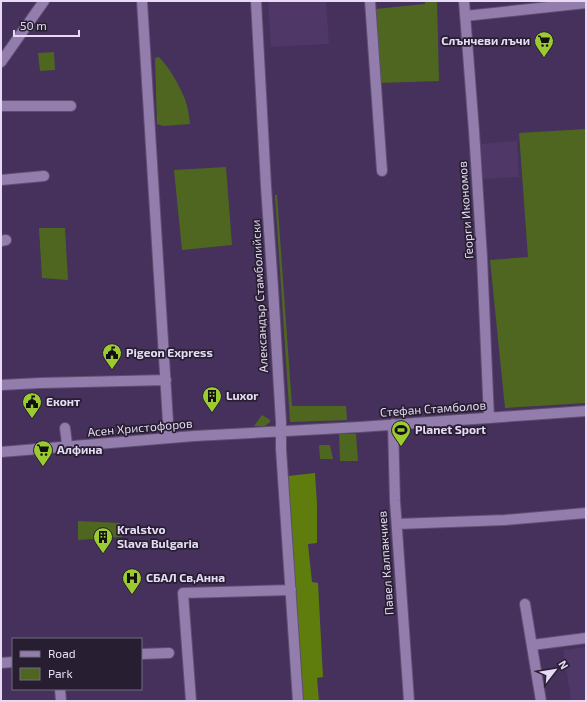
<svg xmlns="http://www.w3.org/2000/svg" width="587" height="702" font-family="'Exo 2',sans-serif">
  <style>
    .built { fill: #4f3768 }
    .green { fill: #4f6621 }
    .forest { fill: #5e7d0c }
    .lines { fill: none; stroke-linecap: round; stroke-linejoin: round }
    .minor-casing { stroke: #604e72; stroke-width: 12 }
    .minor { stroke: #937dac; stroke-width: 10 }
    .labels { text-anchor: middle; stroke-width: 3.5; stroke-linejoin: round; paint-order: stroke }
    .poi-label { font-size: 12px; font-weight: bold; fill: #e6daf4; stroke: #271f31; text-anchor: start }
    .street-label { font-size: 12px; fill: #e6daf4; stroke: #271f31 }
  </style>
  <rect width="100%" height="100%" fill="#45315b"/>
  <path class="built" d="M 268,1 L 326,1 L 329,44 L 271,47 Z
    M 517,141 L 519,177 L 483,179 L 481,144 Z
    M 586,647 L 586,701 L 561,701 L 571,699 L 563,650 Z"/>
  <path class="green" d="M 425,1 L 437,1 L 439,81 L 379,83 L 375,9 L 425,4 Z
    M 54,52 L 55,70 L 40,71 L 38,53 Z
    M 159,57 C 170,68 179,85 185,99 C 188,107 189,116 190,124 L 163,126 L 157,124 L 155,58 Z
    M 586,129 L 586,403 L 505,408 L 490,260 L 528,257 L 519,133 Z
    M 226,167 L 232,245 L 182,250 L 174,170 Z
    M 275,195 L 277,195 L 292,406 L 346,406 L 347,420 L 290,422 Z
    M 39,228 L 65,228 L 68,280 L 42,278 Z
    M 262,415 L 270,420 L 270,422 L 265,426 L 254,426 Z
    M 339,434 L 356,434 L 358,461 L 340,461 Z
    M 319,445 L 330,445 L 333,459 L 320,459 Z
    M 78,521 L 120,523 L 122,537 L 78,540 Z"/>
  <path class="forest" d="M 315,473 L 317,504 L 317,543 L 308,544 L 312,582 L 318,583 L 323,677 L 317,678 L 319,701 L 301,701 L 288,476 Z"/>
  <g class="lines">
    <g class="minor-casing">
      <path id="minor" d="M 142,1 L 169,438
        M 256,1 L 266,186 L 273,288 L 281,422 L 281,449 L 298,701
        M 370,1 L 382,171
        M 464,1 L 474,131 L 482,257 L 489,418
        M 465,16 L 586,3
        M 1,62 L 44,1
        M 1,106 L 71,106
        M 1,180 L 44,176
        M 1,241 L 6,240
        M 1,385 L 40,383 L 166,380
        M 393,424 L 395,501 L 409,701
        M 64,447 L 67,444 L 65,428
        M 1,452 L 194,436 L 360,427 L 586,411
        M 397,524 L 505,520 L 586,513
        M 525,604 L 541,701
        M 532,645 L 586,638
        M 141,654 L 169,653
        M 1,663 L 13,662
        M 60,689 L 61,701
        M 191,701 L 183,593 L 291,590"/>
    </g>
    <use href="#minor" class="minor"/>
  </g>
  <defs>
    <g id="supermarket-pin" transform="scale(1)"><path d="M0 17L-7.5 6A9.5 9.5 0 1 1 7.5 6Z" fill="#9cca31" stroke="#271f31"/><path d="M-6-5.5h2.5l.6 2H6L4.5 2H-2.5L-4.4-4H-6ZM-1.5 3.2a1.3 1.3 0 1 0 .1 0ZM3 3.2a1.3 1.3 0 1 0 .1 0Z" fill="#111"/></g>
    <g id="civic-pin" transform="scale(1)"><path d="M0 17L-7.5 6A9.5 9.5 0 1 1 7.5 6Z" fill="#9cca31" stroke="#271f31"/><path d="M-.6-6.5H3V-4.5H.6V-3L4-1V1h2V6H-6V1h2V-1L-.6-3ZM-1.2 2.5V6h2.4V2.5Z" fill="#111"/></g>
    <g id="building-pin" transform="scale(1)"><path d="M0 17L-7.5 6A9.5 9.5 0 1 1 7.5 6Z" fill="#9cca31" stroke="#271f31"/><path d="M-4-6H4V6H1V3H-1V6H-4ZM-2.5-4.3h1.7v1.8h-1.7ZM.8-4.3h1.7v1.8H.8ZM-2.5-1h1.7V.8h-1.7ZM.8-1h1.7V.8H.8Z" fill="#111"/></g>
    <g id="stadium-pin" transform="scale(1)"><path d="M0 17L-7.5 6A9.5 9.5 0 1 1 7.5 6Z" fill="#9cca31" stroke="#271f31"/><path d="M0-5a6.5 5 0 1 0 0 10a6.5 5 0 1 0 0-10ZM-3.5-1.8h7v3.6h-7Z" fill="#111"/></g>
    <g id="hospital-pin" transform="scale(1)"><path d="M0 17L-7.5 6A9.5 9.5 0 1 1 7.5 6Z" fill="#9cca31" stroke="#271f31"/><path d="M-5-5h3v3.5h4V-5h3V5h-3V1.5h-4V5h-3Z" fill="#111"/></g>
  </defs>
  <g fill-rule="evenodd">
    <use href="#supermarket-pin" x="544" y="41"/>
    <use href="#civic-pin" x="112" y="353"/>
    <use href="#building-pin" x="212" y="396"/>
    <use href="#civic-pin" x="32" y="402"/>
    <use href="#stadium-pin" x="401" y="430"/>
    <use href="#supermarket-pin" x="43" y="450"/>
    <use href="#building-pin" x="103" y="537"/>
    <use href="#hospital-pin" x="132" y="578"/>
  </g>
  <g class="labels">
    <g class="poi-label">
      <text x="530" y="45" text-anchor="end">Слънчеви лъчи</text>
      <text x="126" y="357">Pigeon Express</text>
      <text x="226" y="400">Luxor</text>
      <text x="46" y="406">Еконт</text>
      <text x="415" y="434">Planet Sport</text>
      <text x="57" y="454">Алфина</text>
      <text x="117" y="534">Kralstvo<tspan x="117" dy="14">Slava Bulgaria</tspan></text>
      <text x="146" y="582">СБАЛ Св,Анна</text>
    </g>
    <g class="street-label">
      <text transform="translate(466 210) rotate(-94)" y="4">Георги Икономов</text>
      <text transform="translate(260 296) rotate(-93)" y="4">Александър Стамболийски</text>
      <text transform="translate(433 409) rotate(-4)" y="4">Стефан Стамболов</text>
      <text transform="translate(140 428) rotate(-5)" y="4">Асен Христофоров</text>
      <text transform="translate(386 563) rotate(-94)" y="4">Павел Калпакчиев</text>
    </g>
  </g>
  <rect width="587" height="702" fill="none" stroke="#e6daf4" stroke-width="4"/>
  <rect x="12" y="638" width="130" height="52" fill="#271f31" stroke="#736a7f"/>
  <rect x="20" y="651" width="20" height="6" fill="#937dac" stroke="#736a7f"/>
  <text x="48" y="658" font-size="12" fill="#e6daf4">Road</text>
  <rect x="20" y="668" width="20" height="12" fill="#4f6621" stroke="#736a7f"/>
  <text x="48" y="678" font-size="12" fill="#e6daf4">Park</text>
  <g transform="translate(555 670) rotate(59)" stroke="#271f31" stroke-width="3" paint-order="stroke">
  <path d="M0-3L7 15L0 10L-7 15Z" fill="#e6daf4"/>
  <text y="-6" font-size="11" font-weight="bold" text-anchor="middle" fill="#e6daf4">N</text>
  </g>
  <path d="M14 30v6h65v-6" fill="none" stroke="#e6daf4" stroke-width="2"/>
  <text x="20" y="30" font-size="12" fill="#e6daf4" stroke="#271f31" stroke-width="3" paint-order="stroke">50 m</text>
</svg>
